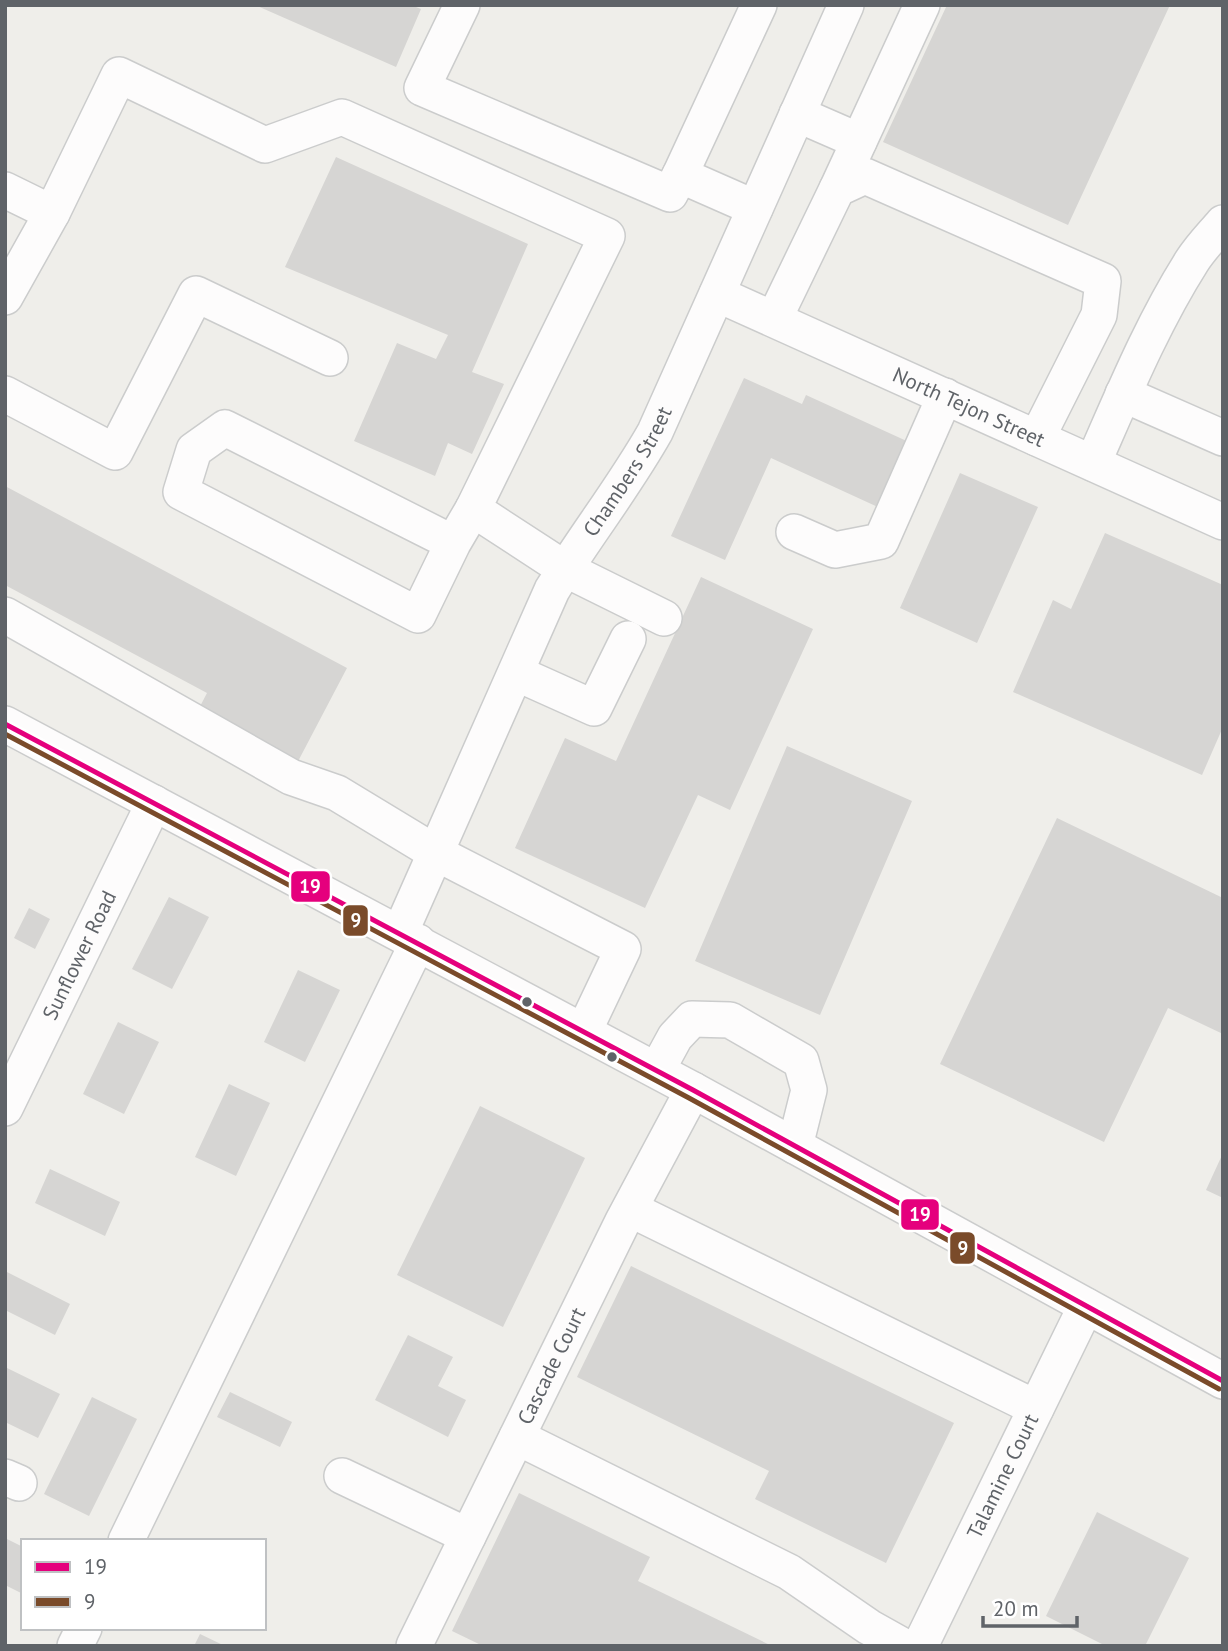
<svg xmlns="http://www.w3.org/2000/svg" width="1228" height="1651" font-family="'PT Sans',sans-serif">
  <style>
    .building { fill: #d6d5d3 }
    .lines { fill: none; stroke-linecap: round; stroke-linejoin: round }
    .minor-casing { stroke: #cbcccc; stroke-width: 38 }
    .minor { stroke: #fdfcfc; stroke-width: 35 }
    .bus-1-casing { stroke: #fff; stroke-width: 10 }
    .bus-2-casing { stroke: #fff; stroke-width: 10 }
    .bus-1 { stroke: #e5007d; stroke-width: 5 }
    .bus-2 { stroke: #7a4b2a; stroke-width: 5 }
    .bus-dot { fill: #5f6368; stroke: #fff; stroke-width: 2.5 }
    .labels { text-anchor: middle; stroke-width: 5; stroke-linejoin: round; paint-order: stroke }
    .street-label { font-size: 21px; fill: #5f6368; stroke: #fff }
    .line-badge { stroke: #fff; stroke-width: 2.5 }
    .badge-label { font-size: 19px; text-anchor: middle; font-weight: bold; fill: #fff }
  </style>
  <rect width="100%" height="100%" fill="#efeeea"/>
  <path class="building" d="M 255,5 L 411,5 L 421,9 L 396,67 Z
    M 947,5 L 1170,5 L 1068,225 L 883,142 Z
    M 336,157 L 528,244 L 472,372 L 504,384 L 472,454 L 448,443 L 435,476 L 354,441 L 397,343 L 436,359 L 448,335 L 285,267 Z
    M 744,378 L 802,404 L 806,395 L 911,443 L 880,508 L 771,458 L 725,560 L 671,536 Z
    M 960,473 L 1038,507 L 977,643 L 900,608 Z
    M 5,486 L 347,668 L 294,769 L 195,716 L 207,693 L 5,585 Z
    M 1105,533 L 1223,585 L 1223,727 L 1202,775 L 1013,692 L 1053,600 L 1071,609 Z
    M 701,577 L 813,629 L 730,810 L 698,795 L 645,908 L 515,848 L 565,738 L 616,761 Z
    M 787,746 L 912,801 L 820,1015 L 695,961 Z
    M 1057,818 L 1223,898 L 1223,1034 L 1168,1008 L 1104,1142 L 940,1064 Z
    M 169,897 L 209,917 L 172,989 L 132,969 Z
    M 29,908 L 50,919 L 35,949 L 14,938 Z
    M 298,970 L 340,990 L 305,1062 L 264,1042 Z
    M 118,1022 L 159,1042 L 124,1114 L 83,1094 Z
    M 229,1084 L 270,1103 L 236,1176 L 195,1157 Z
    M 480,1106 L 585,1158 L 503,1327 L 397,1275 Z
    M 1223,1153 L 1223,1198 L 1206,1190 Z
    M 50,1169 L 120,1202 L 105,1236 L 35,1203 Z
    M 631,1266 L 954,1423 L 886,1563 L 755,1499 L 769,1471 L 577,1377 Z
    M 5,1271 L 70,1304 L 55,1335 L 5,1310 Z
    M 408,1335 L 453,1357 L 438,1386 L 466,1400 L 448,1437 L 375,1400 Z
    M 5,1367 L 60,1394 L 38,1438 L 5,1422 Z
    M 230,1392 L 292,1422 L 280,1447 L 217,1417 Z
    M 92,1397 L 137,1419 L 89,1516 L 44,1494 Z
    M 519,1493 L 650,1557 L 638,1581 L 772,1646 L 483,1646 L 452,1631 Z
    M 1097,1512 L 1189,1558 L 1145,1646 L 1106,1646 L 1046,1616 Z
    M 5,1538 L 23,1547 L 23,1594 L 5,1585 Z
    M 200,1634 L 225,1646 L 194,1646 Z"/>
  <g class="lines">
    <g class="minor-casing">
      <g id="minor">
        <path d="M 462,5 L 422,88 L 670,194 L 680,175 L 755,208"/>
        <path d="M 797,114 L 859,141"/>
        <path d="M 680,175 L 759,5"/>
        <path d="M 837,189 L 922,5"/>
        <path d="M 5,190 L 52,213"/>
        <path id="s1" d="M 717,294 L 1223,522"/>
        <path d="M 5,297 L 52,213 L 119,75 L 265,145 L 342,117 L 607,236 L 473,509 L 565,569 L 664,618"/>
        <path d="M 774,319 L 837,189 L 865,176 L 1103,281 L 1099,315 L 1037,438"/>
        <path d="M 5,394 L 115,452 L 196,294 L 330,358"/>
        <path d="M 1123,394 L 1223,438"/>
        <path d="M 1093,463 C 1123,395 1152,324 1192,261 C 1201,247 1212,236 1223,223"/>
        <path d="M 794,532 L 835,550 L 881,541 L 945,396"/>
        <path d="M 453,543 L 418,615 L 181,492 L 194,450 L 225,428 L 453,543 L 473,509"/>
        <path d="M 5,615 L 291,777 L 337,793 L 436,853 L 623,949 L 584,1031"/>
        <path d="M 516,673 L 594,708 L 628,639"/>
        <path d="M 5,724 L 693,1090 L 1223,1381"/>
        <path id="s2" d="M 400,933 L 552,590 C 585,536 624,487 655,432 L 846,5"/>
        <path d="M 657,1070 L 675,1037 L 692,1019 L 730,1020 L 801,1061 L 809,1090 L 795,1146"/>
        <path id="s3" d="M 5,1108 L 154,803"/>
        <path d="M 630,1209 L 1036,1408"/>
        <path d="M 517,1437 L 789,1572 L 869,1627 L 903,1646"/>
        <path d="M 342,1476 L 468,1536"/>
        <path d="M 5,1477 L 19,1483"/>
        <path d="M 126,1541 L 418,942"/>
        <path d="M 75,1646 L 84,1628"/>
        <path id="s4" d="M 414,1646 L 623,1221 L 693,1090"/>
        <path id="s5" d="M 920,1646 L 1086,1306"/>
      </g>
    </g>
    <use href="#minor" class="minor"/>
    <g class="bus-1-casing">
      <path id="bus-1" d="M 5,724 L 693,1090 L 1223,1381"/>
    </g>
    <g class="bus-2-casing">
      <path id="bus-2" d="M 5,734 L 689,1098 L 1219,1389"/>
    </g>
    <use href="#bus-1" class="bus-1"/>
    <use href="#bus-2" class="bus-2"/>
  </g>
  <g class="bus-dot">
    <circle cx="527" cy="1002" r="6"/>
    <circle cx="612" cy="1057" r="6"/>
  </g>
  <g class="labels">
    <g class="street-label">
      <text dy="7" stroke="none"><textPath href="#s1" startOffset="276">North Tejon Street</textPath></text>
      <text dy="7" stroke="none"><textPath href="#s2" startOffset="516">Chambers Street</textPath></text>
      <text dy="7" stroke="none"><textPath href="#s3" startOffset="170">Sunflower Road</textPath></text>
      <text dy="7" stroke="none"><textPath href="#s4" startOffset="312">Cascade Court</textPath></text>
      <text dy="7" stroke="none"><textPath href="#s5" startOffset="189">Talamine Court</textPath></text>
    </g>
  </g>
  <g class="line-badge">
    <rect x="290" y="870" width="41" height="33" rx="7" fill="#e5007d"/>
    <rect x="342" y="904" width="27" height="33" rx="7" fill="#7a4b2a"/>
    <rect x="900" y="1198" width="40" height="33" rx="7" fill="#e5007d"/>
    <rect x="949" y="1231" width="27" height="34" rx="7" fill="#7a4b2a"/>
  </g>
  <g class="badge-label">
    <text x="310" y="893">19</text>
    <text x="356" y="927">9</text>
    <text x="920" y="1221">19</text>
    <text x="963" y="1255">9</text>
  </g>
  <rect width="1228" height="1651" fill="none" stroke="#5f6368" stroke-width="14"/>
  <rect x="21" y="1539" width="245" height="91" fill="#ffffff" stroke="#bfc1c3" stroke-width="2"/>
  <rect x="35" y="1562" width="35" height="10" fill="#e5007d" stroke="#bfc1c3" stroke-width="2"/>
  <text x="84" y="1574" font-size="21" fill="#5f6368">19</text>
  <rect x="35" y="1597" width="35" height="10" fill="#7a4b2a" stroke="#bfc1c3" stroke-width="2"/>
  <text x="84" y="1609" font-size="21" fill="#5f6368">9</text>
  <path d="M983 1616v10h94v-10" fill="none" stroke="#5f6368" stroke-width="3.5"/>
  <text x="993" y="1616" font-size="21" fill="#5f6368" stroke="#ffffff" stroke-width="5" paint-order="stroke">20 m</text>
</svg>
